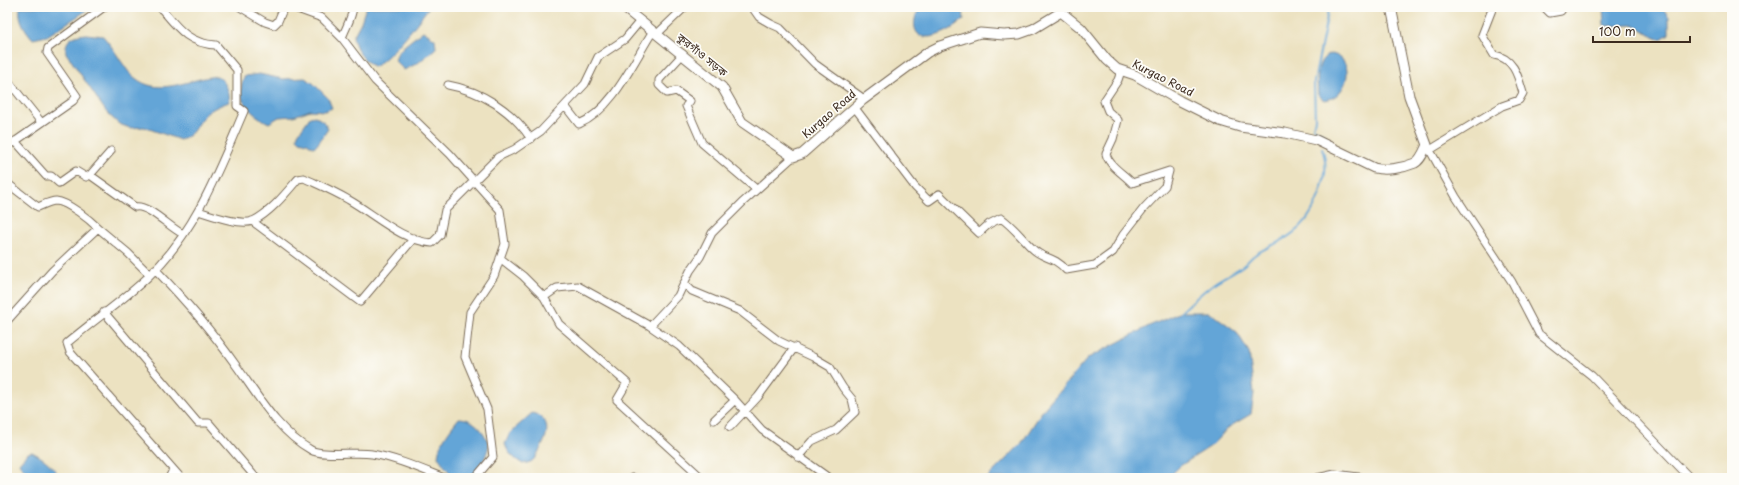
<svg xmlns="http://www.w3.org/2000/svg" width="1739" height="485" font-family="'Playpen Sans','Noto Sans Bengali',sans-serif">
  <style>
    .water { fill: #63a5d7; stroke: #4f687a }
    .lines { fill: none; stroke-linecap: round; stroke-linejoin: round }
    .stream { stroke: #63a5d7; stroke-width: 2 }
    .minor-casing { stroke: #796a57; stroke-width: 9 }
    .tertiary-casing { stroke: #796a57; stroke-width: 11 }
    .minor { stroke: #fff; stroke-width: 7 }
    .tertiary { stroke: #fff; stroke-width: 9 }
    .labels { text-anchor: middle; stroke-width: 3.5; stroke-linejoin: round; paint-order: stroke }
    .street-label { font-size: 11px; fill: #3b2a1e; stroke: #fdfcf7 }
  </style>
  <rect width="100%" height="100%" fill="#fdfcf7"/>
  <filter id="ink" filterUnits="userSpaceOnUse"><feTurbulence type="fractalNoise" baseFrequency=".025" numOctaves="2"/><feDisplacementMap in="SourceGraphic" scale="8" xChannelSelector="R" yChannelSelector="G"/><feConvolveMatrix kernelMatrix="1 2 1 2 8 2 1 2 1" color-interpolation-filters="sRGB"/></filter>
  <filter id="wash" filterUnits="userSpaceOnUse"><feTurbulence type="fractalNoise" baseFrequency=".012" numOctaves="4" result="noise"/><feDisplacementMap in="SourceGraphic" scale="16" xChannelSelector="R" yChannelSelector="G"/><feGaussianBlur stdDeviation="0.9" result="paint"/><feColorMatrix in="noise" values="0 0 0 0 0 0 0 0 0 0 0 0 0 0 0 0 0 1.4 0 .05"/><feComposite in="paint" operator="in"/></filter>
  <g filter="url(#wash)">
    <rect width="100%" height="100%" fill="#ece2c1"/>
    <path class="water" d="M 20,7 L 84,7 L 86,11 L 47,36 L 33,39 C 25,30 18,20 20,7 Z
      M 366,7 L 429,7 C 415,26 393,55 374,67 C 362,59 356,50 353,37 L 361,22 Z
      M 922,7 L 963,7 L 964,19 C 955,28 938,38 925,37 C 910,35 913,14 922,7 Z
      M 1603,7 L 1662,7 L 1669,17 L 1669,34 L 1661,39 L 1649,34 L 1635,25 L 1606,26 L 1604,25 Z
      M 423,31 L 435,39 L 436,48 L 418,63 L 404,70 L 395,61 L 397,54 L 404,46 Z
      M 86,34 L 103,36 C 113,47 119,59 128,71 C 148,94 170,87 196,80 C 203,78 210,77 217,76 C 225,80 231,93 229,102 C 221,105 210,109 204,116 C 193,127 197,133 180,140 L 144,127 L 130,128 L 119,124 L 107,113 L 66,53 C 64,39 74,35 86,34 Z
      M 1332,54 C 1358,60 1347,99 1324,100 L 1318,95 C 1317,81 1315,57 1332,54 Z
      M 259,74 L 283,79 L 305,78 L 313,83 L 328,98 L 332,108 L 325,111 L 310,110 L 294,116 L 279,117 L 269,123 C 250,114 233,98 245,76 Z
      M 315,116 L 324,122 L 328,129 L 317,145 L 313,147 L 307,143 L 300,141 L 297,138 L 298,134 L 310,117 Z
      M 1181,312 L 1210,312 L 1236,331 L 1249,352 L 1254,393 L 1251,414 L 1229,427 L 1211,446 L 1180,466 L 1168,478 L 987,478 L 1021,444 L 1043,410 L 1088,358 L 1149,326 Z
      M 532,413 C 553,418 548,437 539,451 C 537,454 535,459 532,461 C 529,463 525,463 523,464 C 515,459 508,454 505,444 L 510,433 Z
      M 459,418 C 474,418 485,432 489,445 C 486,458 475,484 457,477 C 449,475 443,463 438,457 C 438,444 451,428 459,418 Z
      M 32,452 C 42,457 51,464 57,473 L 55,478 L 33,478 L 20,465 L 19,463 L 28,453 Z"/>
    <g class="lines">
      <path class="stream" d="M 1327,140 L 1325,135 L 1313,128 L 1315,119 L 1314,82 L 1329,7
        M 1181,312 C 1191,303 1202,292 1213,284 C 1223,277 1235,272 1244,265 C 1248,262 1251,257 1256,254 C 1267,247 1282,242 1293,233 C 1314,218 1333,174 1322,149"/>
    </g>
  </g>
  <g filter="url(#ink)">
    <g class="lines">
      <g class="minor-casing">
        <path id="minor" d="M 160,7 C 177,27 188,44 216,45 L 237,70 L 237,106 L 244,111 C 219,169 196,231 149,276 C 124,300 94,320 67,343 L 70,352 L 181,478
          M 240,7 L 265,22 L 274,25 L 278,21 L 284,7
          M 292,7 L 322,18 L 342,38
          M 353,7 C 352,18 346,27 342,38 L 375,81 L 450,154 L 500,210 L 505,244 L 494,276 L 470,312 L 465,357 L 487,409 L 493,457 L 475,478
          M 752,7 L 759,17 L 771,24 L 780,28 L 815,64 L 864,99
          M 1544,7 L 1550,13 L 1561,11 L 1563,7
          M 657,34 L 685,7
          M 683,54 L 659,80 L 659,85 L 667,93 L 676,91 L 690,101 L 686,106 L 702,143 L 756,189
          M 7,75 L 9,82 L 41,122
          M 448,85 C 481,91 512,110 531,139
          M 565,106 L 579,124 C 613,110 634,60 653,31
          M 855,108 L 915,187 L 929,201 L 939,194 L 979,233 L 989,224 L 1001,218 C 1014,227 1023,240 1034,250 C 1044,259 1054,256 1066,270 L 1095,265 L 1113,252 L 1123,235 L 1144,208 L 1165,186 L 1169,171 L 1132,183 C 1124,174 1109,166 1106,154 L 1113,139 L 1118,120 L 1108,111 L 1104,101 L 1118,80 L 1121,71
          M 15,141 L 46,176 L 51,176 L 59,183 L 76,171 L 86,177 L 90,175 L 135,207 C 148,204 170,228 183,234
          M 1427,145 L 1456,197 L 1512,282 L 1539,334 L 1592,376 L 1690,478
          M 7,147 L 73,101 L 77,96 L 47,53 L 48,48 L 104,7
          M 1430,150 L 1502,106 L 1519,100 L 1523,93 C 1518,76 1514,58 1494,55 L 1482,35 L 1493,7
          M 90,175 L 111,151
          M 7,183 L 38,207 C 43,205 50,201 56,201 C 68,202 90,220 98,228
          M 198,211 C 211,215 240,226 253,221 C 270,213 286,193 298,179 L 304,178 C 319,185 334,191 349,200 C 374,214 402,241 432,243 L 440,235 L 445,210 L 498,157 L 515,149 L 541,131 L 585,84 L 598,57 L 625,39 L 640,21
          M 252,221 L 360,302 L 414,238
          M 500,258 L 523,276 L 544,297 L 557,288 L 578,286 L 650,326 L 679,346 L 735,400 L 762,430 L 829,478
          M 155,269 C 184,299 211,330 235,364 C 257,394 277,431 311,450 C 323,457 357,451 372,454 C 396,458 421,469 444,478
          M 684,283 L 692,291 L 740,311 L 779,341 L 813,357 L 830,367 L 843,388 L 852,399 L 855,412 L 836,430 L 812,441 L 798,457
          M 544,297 L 559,324 L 627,383 L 617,400 L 702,478
          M 104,312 L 198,423 L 209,423 L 256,478
          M 7,321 L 52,271 L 98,228 L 128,253 L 150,275
          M 650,326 L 678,296 L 690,271 L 700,257 L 712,233 L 743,202 L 793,157
          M 714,420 L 735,400
          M 730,427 L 758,397 L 795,347
          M 169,478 L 173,470
          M 632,478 L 634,478
          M 1317,478 L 1335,474 L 1366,478"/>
      </g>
      <g class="tertiary-casing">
        <path id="tertiary" d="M 623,7 L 722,87 L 742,122 L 793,157 L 802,154 L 863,100 L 928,52 L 940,46 L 980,33 L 1004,35 L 1019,34 L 1033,29 L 1061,12 L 1081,28 L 1107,60 L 1117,69 L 1135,75 L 1180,101 L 1220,121 L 1240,127 L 1285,133 L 1316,140 L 1374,168 C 1386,171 1403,168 1415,163 C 1421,160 1424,151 1427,145 L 1409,96 L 1391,7"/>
      </g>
      <use href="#minor" class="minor"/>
      <use href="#tertiary" class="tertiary"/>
    </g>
  </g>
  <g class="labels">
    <g class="street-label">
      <text transform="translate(702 55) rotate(39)" y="4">কুরগাঁও সড়ক</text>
      <text transform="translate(1163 78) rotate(27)" y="4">Kurgao Road</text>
      <text transform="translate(829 114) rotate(-41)" y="4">Kurgao Road</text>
    </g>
  </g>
  <rect width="1739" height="485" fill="none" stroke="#fdfcf7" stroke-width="24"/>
  <path d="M1593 36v6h97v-6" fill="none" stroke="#3b2a1e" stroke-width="2"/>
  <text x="1599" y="36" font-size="12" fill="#3b2a1e" stroke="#fdfcf7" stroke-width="3" paint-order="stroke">100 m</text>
</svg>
